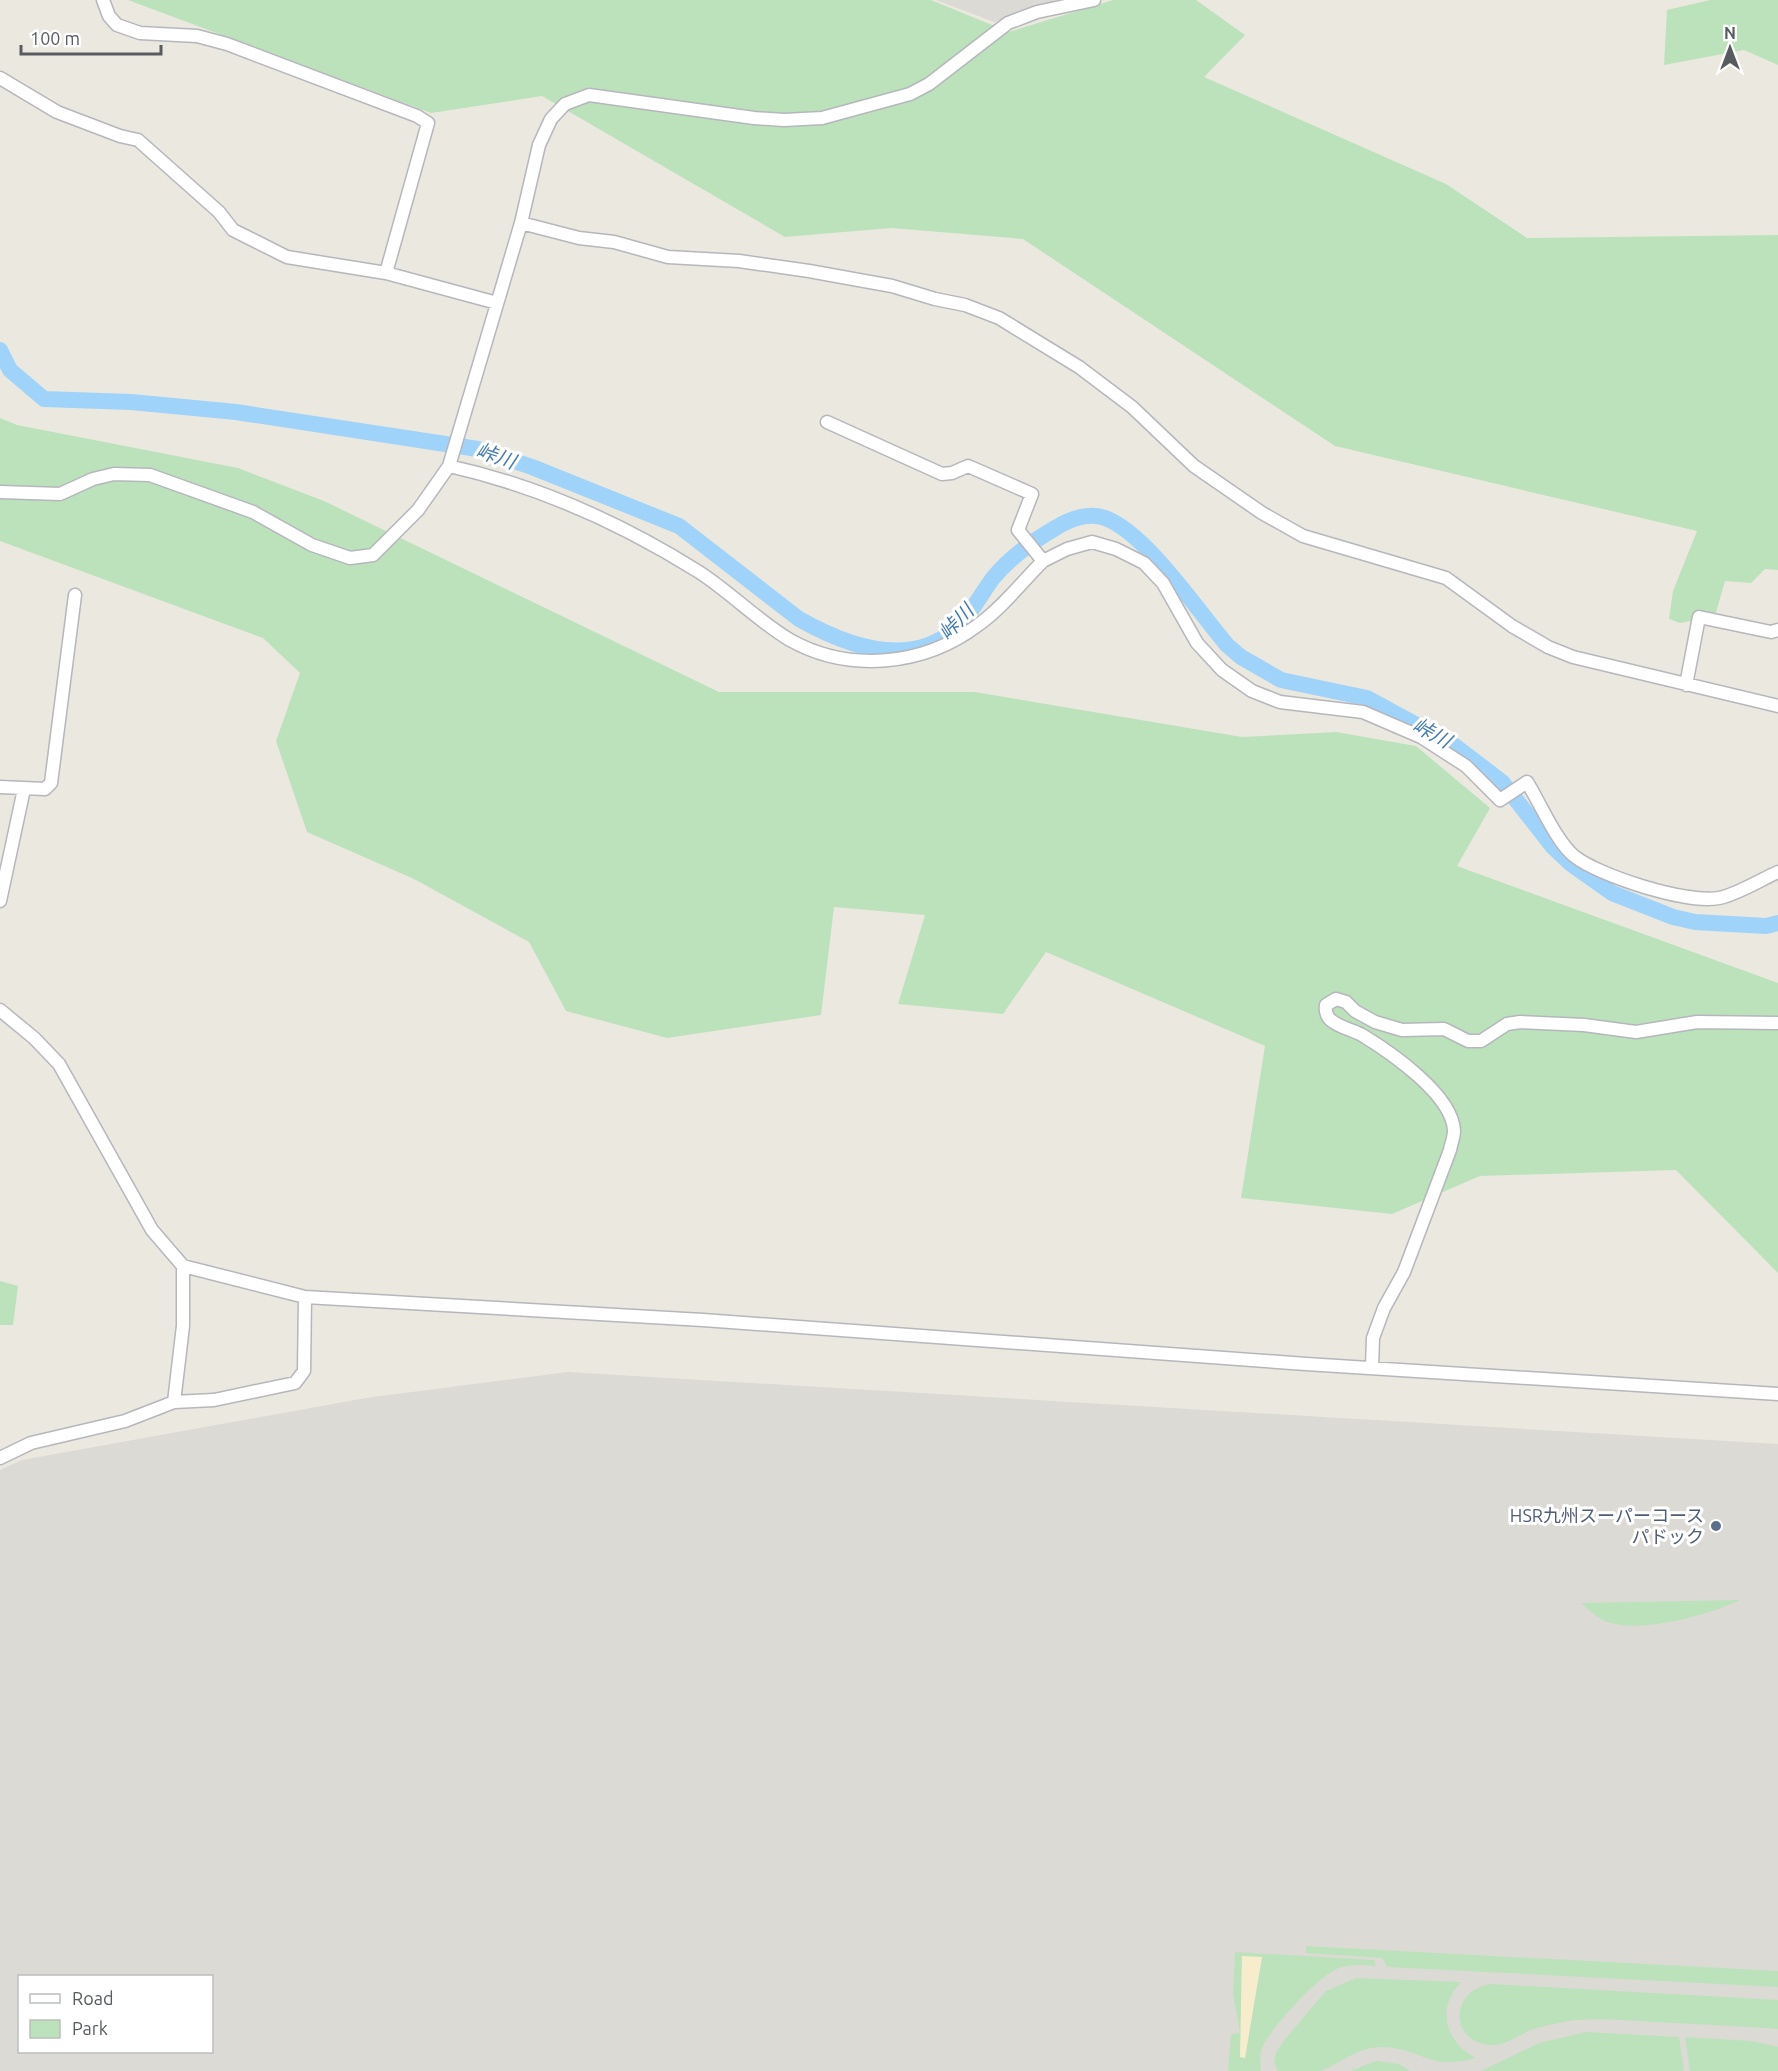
<svg xmlns="http://www.w3.org/2000/svg" width="1778" height="2071" font-family="Ubuntu,'Noto Sans JP',sans-serif">
  <style>
    .industrial { fill: #dcdad4; fill-rule: evenodd }
    .green { fill: #bce2bc }
    .sand { fill: #f7edcd }
    .lines { fill: none; stroke-linecap: round; stroke-linejoin: round }
    .river { stroke: #9fd3fa; stroke-width: 16 }
    .minor-casing { stroke: #b5b7bc; stroke-width: 15 }
    .minor { stroke: #fff; stroke-width: 12 }
    .service-dot { fill: #5c6f8a; stroke: #fff; stroke-width: 2 }
    .labels { text-anchor: middle; stroke-width: 6; stroke-linejoin: round; paint-order: stroke }
    .service-label { font-size: 18px; fill: #4e5e75; stroke: #fff; text-anchor: end }
    .water-label { font-size: 20px; font-style: italic; fill: #427ab2; stroke: #fff }
  </style>
  <rect width="100%" height="100%" fill="#ebe8df"/>
  <path class="industrial" d="M 936,0 L 1056,0 L 994,22 Z
    M 567,1372 L 1778,1444 L 1778,2071 L 0,2071 L 0,1470 L 22,1460 L 366,1398 ZM 20,1976 L 212,1976 L 212,2052 L 20,2052 Z"/>
  <path class="green" d="M 128,0 L 931,0 L 1009,32 L 1113,0 L 1196,0 L 1245,35 L 1204,77 L 1446,184 L 1527,238 L 1778,235 L 1778,570 L 1765,569 L 1751,583 L 1725,581 L 1715,616 L 1680,623 L 1669,619 L 1673,591 L 1697,531 L 1335,446 L 1023,239 L 891,228 L 785,237 L 542,96 L 431,113 Z
    M 1710,0 L 1778,0 L 1778,65 L 1744,50 L 1664,65 L 1667,10 Z
    M 0,418 L 17,425 L 238,468 L 324,501 L 719,692 L 975,692 L 1242,737 L 1336,732 L 1416,746 L 1490,808 L 1457,866 L 1778,983 L 1778,1273 L 1676,1170 L 1480,1176 L 1392,1214 L 1241,1198 L 1265,1046 L 1046,952 L 1003,1014 L 898,1004 L 925,915 L 834,907 L 821,1015 L 667,1038 L 566,1011 L 529,942 L 414,879 L 307,832 L 276,741 L 300,673 L 263,638 L 0,541 Z
    M 0,1281 L 18,1286 L 13,1325 L 0,1325 Z
    M 1740,1600 C 1710,1615 1634,1636 1603,1620 C 1595,1616 1588,1609 1581,1603 Z
    M 1306,1946 L 1778,1971 L 1778,1987 L 1387,1967 L 1382,1958 L 1306,1953 Z
    M 1235,1952 L 1374,1960 L 1376,1966 C 1363,1965 1351,1964 1339,1968 C 1318,1976 1275,2024 1264,2044 C 1259,2052 1260,2062 1261,2071 L 1228,2071 L 1231,2034 L 1240,2033 L 1233,1994 Z
    M 1356,1978 L 1461,1982 C 1436,2008 1445,2042 1476,2058 C 1427,2071 1424,2049 1384,2047 C 1357,2046 1343,2063 1320,2071 C 1308,2071 1290,2071 1278,2071 L 1274,2062 L 1276,2052 L 1285,2039 L 1326,1991 Z
    M 1491,1984 L 1778,2000 L 1778,2029 C 1737,2026 1695,2024 1654,2022 C 1628,2020 1602,2018 1576,2020 C 1561,2022 1546,2025 1531,2030 C 1517,2036 1504,2047 1489,2045 C 1448,2041 1451,1989 1491,1984 Z
    M 1586,2032 L 1679,2037 L 1684,2071 L 1481,2071 L 1539,2043 Z
    M 1685,2037 L 1752,2041 L 1778,2047 L 1778,2071 L 1690,2071 Z
    M 1376,2061 L 1399,2064 L 1410,2071 L 1350,2071 Z"/>
  <path class="sand" d="M 1242,1956 L 1262,1957 L 1245,2058 L 1240,2057 Z"/>
  <g class="lines">
    <path class="river" d="M 0,350 L 10,370 L 44,399 L 131,402 L 236,412 L 478,449 L 532,467 L 679,526 L 799,619 C 845,645 909,670 955,629 C 970,616 981,594 993,578 C 1011,556 1033,541 1057,527 C 1070,519 1089,512 1105,518 C 1146,533 1198,611 1227,645 L 1241,657 L 1281,680 L 1367,698 L 1455,746 L 1502,782 L 1553,847 L 1571,864 L 1612,893 L 1673,917 L 1695,922 L 1766,926 L 1778,923"/>
    <g class="minor-casing">
      <path id="minor" d="M 103,0 L 109,16 L 117,25 L 140,33 L 197,36 L 227,44 L 417,116 L 428,123 L 386,273
        M 0,78 L 57,112 L 120,136 L 138,140 L 219,212 L 233,230 L 287,257 L 386,273 L 497,303
        M 521,223 L 579,238 L 614,242 L 668,257 L 739,261 L 809,271 L 892,286 L 935,299 L 965,305 L 999,318 L 1079,367 L 1132,407 L 1194,466 L 1262,513 L 1303,536 L 1446,578 L 1512,626 L 1548,647 L 1573,657 L 1778,706
        M 827,422 L 942,474 L 952,473 L 968,466 L 1032,494 L 1018,530 L 1043,561 L 1067,549 L 1092,542 L 1116,549 L 1144,563 L 1163,583 L 1197,643 L 1222,670 L 1252,691 L 1280,702 L 1363,712 L 1421,737 L 1466,766 L 1500,800 L 1527,782 C 1540,803 1556,841 1574,856 C 1599,876 1687,904 1719,898 C 1736,895 1762,879 1778,872
        M 449,466 C 539,486 621,523 699,572 C 730,592 758,621 790,640 C 849,673 924,666 978,625 C 1002,608 1022,582 1043,561
        M 0,492 L 60,494 L 93,479 L 114,474 L 150,475 L 253,512 L 312,545 L 350,558 L 373,555 L 418,510 L 449,466 L 521,223 L 539,145 L 551,119 L 565,104 L 589,95 L 754,118 L 784,120 L 822,118 L 910,94 L 929,84 L 1008,23 L 1037,12 L 1094,0
        M 1686,685 L 1699,617 L 1771,632 L 1778,630
        M 0,787 L 45,789 L 51,783 L 75,595
        M 0,901 L 24,789
        M 0,1010 L 34,1038 L 59,1064 L 152,1230 L 183,1266 L 305,1297 L 703,1320 L 1306,1364 L 1778,1394
        M 1372,1367 L 1373,1338 L 1384,1308 L 1404,1272 L 1450,1150 C 1451,1144 1454,1137 1454,1131 C 1453,1095 1390,1052 1362,1035 C 1353,1030 1341,1028 1332,1021 C 1327,1018 1325,1011 1326,1005 L 1336,999 L 1346,1002 L 1355,1011 L 1375,1022 L 1402,1030 L 1444,1029 L 1468,1041 L 1481,1041 L 1507,1024 L 1520,1022 L 1584,1025 L 1636,1032 L 1697,1022 L 1778,1023
        M 174,1402 L 183,1326 L 183,1266
        M 0,1458 L 31,1443 L 125,1421 L 174,1402 L 214,1400 L 295,1383 L 304,1371 L 305,1297"/>
    </g>
    <use href="#minor" class="minor"/>
  </g>
  <circle class="service-dot" cx="1716" cy="1526" r="6"/>
  <g class="labels">
    <g class="service-label">
      <text x="1704" y="1522">HSR九州スーパーコース<tspan x="1704" dy="21">パドック</tspan></text>
    </g>
    <g class="water-label">
      <text transform="translate(496 456) rotate(19)" y="7">峠川</text>
      <text transform="translate(956 622) rotate(-46)" y="7">峠川</text>
      <text transform="translate(1432 733) rotate(29)" y="7">峠川</text>
    </g>
  </g>
  <rect x="18" y="1975" width="195" height="78" fill="#ffffff" stroke="#bcbebf" stroke-width="1.5"/>
  <rect x="30" y="1994" width="30" height="9" fill="#ffffff" stroke="#bcbebf" stroke-width="1.5"/>
  <text x="72" y="2005" font-size="18" fill="#585c60">Road</text>
  <rect x="30" y="2020" width="30" height="18" fill="#bce2bc" stroke="#bcbebf" stroke-width="1.5"/>
  <text x="72" y="2035" font-size="18" fill="#585c60">Park</text>
  <g transform="translate(1730 48)" stroke="#ffffff" stroke-width="4.5" paint-order="stroke">
  <path d="M0-4.5L10 22L0 15L-10 22Z" fill="#585c60"/>
  <text y="-9" font-size="16" font-weight="bold" text-anchor="middle" fill="#585c60">N</text>
  </g>
  <path d="M21 45v9h140v-9" fill="none" stroke="#585c60" stroke-width="3"/>
  <text x="30" y="45" font-size="18" fill="#585c60" stroke="#ffffff" stroke-width="4.5" paint-order="stroke">100 m</text>
</svg>
